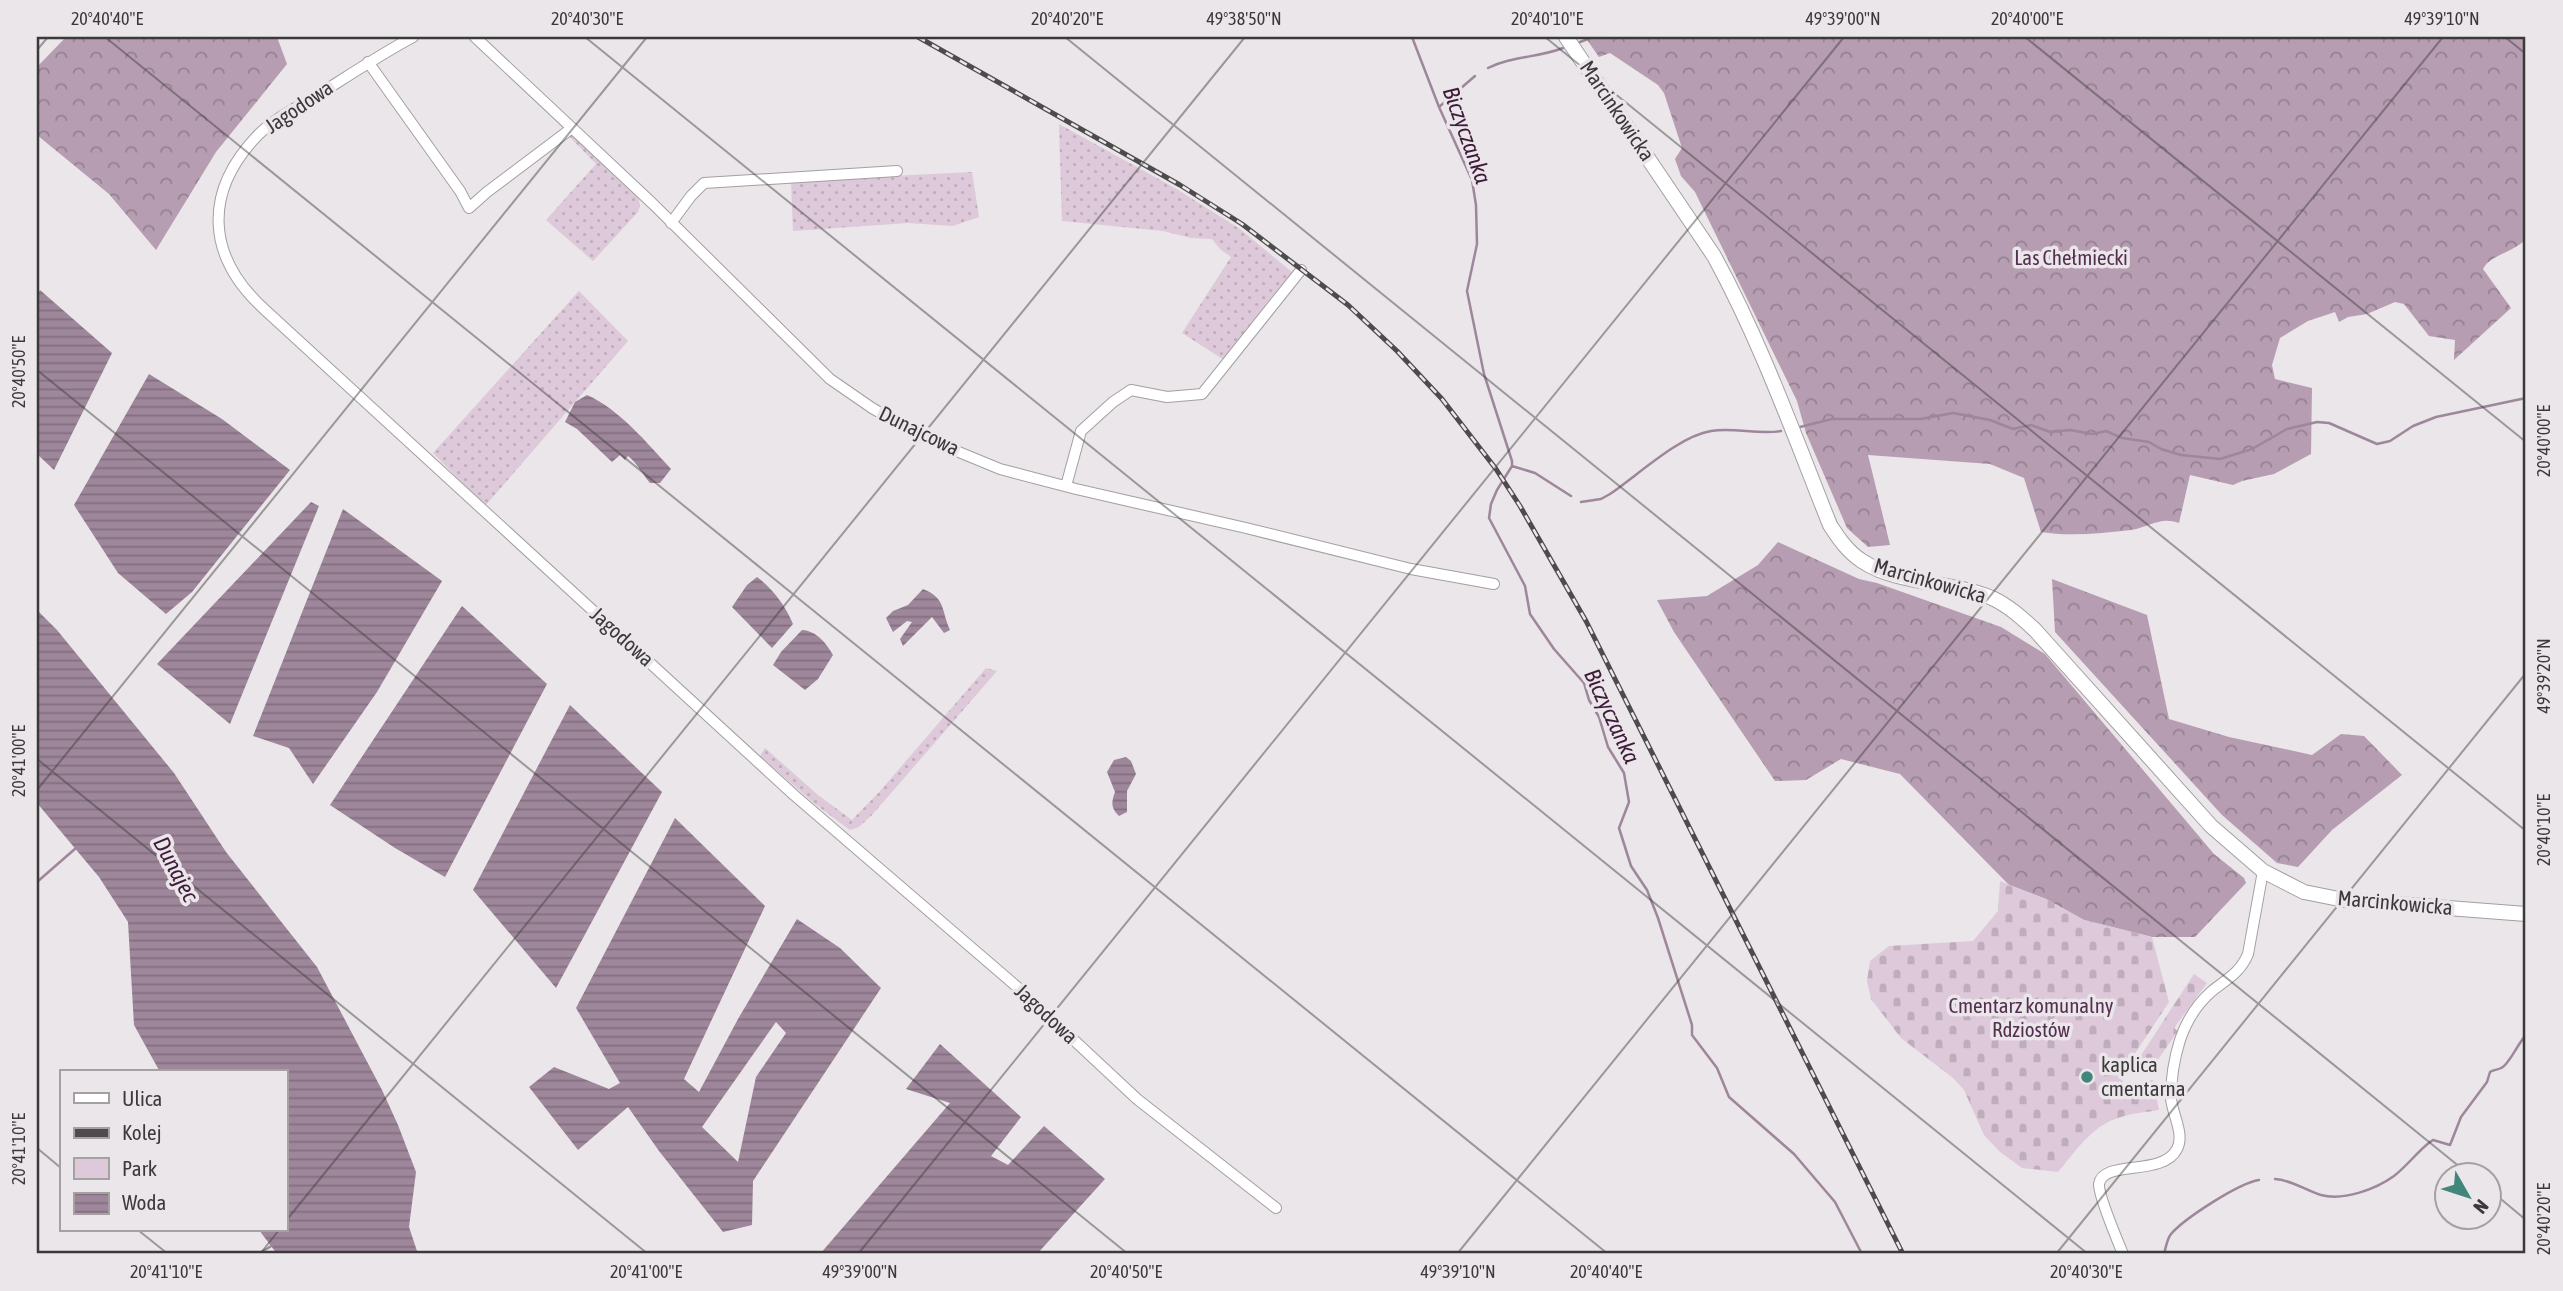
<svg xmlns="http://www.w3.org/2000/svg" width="2563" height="1291" font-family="'Asap Condensed',sans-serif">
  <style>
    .green { fill: url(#green-dots) }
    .forest { fill: url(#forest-crowns) }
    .cemetery { fill: url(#cemetery-stones) }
    .water { fill: url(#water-rules); fill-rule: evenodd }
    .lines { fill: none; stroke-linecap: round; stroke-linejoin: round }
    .stream { stroke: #9e869b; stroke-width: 2.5 }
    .minor-casing { stroke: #a39fa2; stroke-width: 12 }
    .tertiary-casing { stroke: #a39fa2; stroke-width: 16 }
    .minor { stroke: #fff; stroke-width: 10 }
    .tertiary { stroke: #fff; stroke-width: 14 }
    .rail-casing { stroke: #4d4b4c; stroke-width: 5 }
    .rail { stroke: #eae6e9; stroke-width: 2.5; stroke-dasharray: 8; stroke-linecap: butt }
    .ticks { fill: none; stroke: #3b393a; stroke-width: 2; stroke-opacity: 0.45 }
    .poi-dot { fill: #41867a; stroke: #eae6e9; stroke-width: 2.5 }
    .labels { text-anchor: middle; stroke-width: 7; stroke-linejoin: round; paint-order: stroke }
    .street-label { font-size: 21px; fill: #3b393a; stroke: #eae6e9 }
    .park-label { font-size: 21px; fill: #543050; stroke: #eae6e9 }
    .poi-label { font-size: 21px; fill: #3b393a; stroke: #eae6e9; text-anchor: start }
    .water-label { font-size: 23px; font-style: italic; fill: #3e1b3a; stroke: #eae6e9 }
    .neatline { fill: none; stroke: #3b393a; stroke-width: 2.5 }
    .ticks-label { font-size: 18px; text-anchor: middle; fill: #3b393a }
  </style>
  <defs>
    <pattern id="green-dots" width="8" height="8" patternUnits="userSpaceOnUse" patternTransform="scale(1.75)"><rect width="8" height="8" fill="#ddc9da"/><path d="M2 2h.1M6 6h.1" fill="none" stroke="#bfadbc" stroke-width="1.8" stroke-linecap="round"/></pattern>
    <pattern id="forest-crowns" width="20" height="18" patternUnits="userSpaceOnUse" patternTransform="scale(1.75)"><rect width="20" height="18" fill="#b69db2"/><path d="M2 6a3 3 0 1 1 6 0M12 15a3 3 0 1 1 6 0" fill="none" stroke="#958192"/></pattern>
    <pattern id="cemetery-stones" width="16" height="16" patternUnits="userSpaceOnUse" patternTransform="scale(1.75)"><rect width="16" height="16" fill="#ddc9da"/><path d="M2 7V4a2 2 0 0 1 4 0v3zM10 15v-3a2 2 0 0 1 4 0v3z" fill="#bfadbc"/></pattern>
    <pattern id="water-rules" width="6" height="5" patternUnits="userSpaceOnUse" patternTransform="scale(1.75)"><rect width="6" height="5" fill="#9e869b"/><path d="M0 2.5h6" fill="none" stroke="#826f7f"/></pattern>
  </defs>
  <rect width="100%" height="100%" fill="#eae6e9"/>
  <path class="green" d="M 1059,124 L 1175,188 L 1240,229 L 1293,273 L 1224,360 L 1182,333 L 1231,257 L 1220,249 L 1212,239 L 1191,238 L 1163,231 L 1062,221 Z
    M 567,134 L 576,136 L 638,197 L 640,205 L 638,212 L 593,261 L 546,220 L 596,164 Z
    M 972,172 L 979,217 L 953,226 L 908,223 L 793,231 L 791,181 Z
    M 579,291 L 628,341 L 485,506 L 433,453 Z
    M 986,668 L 997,671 L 872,815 L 859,827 L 850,830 L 815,804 L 760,756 L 765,748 L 818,795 L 852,820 L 881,790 Z"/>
  <path class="forest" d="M 66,37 L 277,37 L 287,64 L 216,152 L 156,250 L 109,194 L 37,135 L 37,67 Z
    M 1585,37 L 2526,37 L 2526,239 C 2513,253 2491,254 2483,269 L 2511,308 L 2454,360 L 2455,340 L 2429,336 L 2404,304 L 2395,302 L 2367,314 L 2348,317 L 2339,322 L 2335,312 L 2308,321 L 2280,338 L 2272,365 L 2275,379 L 2312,388 L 2311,454 L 2274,474 L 2242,481 L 2233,485 L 2190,475 L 2179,523 C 2160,516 2150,527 2131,530 C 2102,533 2070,537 2041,532 L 2024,478 L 1990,464 L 1868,455 L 1890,545 L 1868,547 L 1847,528 L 1806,433 L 1797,401 L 1695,192 L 1681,176 L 1675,159 L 1682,148 L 1664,93 L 1658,85 L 1610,53 L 1599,57 Z
    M 1778,542 L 1859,579 L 1877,583 L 2001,627 L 2045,654 L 2214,854 L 2244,878 L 2246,883 L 2195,937 L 2152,937 L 2084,920 L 2046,899 L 2009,885 L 1900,774 L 1841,759 L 1806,780 L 1775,781 L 1674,632 L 1657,600 L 1707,596 L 1758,565 Z
    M 2052,579 L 2147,615 L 2169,719 L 2229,737 L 2312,755 L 2341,734 L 2364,736 L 2402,775 L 2332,830 L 2298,867 L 2277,863 L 2222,815 L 2055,632 Z"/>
  <path class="cemetery" d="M 2000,881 L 2046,899 L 2084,920 L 2152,937 L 2169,1002 L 2132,1058 L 2120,1062 L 2123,1085 L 2153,1080 L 2159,1110 C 2147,1112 2133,1113 2121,1117 C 2092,1125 2076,1151 2058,1172 L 2022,1168 L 2000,1152 L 1984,1135 L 1964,1090 L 1953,1078 L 1901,1038 L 1871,999 L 1867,981 L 1870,961 L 1889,946 L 1973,941 L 1998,911 Z
    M 2194,974 L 2207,983 L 2174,1028 L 2178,1031 L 2150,1071 L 2136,1063 Z"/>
  <path class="water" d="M 40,290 L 112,353 L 54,470 L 37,454 L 37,295 Z
    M 149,374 L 222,419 L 290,470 L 192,592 L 166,614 L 118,573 L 74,505 Z
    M 587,395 C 619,409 647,443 671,469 L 660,483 L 650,483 C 642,474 638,464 628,456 L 625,460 L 620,455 L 612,462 L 577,429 L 565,422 L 575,402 Z
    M 311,502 L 319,506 L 230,724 L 157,664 Z
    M 343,509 L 442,581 L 377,692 L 313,784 L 289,748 L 253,736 Z
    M 757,577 C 773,589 785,605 793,624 L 772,648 L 732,607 L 747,585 Z
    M 923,589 C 946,598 941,610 950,630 L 944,633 L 932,617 L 903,646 L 900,639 L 912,622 L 907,621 L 893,632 L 886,618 L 893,611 L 908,605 Z
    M 462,606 L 547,684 L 445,877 L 395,848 L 330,805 Z
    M 37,610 L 57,630 L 174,773 L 226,852 L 317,967 L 382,1090 L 398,1125 L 416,1172 L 409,1227 L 418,1254 L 277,1254 L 259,1230 L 285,1230 L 285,1072 L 160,1072 L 134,1025 L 128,922 L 99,877 L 37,803 Z
    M 802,630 C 817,631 826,643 833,655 L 818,679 L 805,690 L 773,665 L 781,652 Z
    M 570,705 L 662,792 L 556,988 L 473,890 Z
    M 1126,757 L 1131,761 L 1136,774 L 1127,791 L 1127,812 L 1119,816 C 1111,808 1111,803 1115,792 L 1107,772 L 1114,760 Z
    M 675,818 L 765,906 L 684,1079 L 699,1092 L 738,1019 L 797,919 L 840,948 L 881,988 L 753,1181 L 752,1225 L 723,1232 L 659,1151 L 628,1107 L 578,1150 L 529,1087 L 554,1067 L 609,1089 L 620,1083 L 576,1008 ZM 776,1022 L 786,1033 L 756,1077 L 738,1162 L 702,1127 Z
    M 940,1044 L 1021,1117 L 991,1156 L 1008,1165 L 1044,1126 L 1105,1179 L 1037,1254 L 820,1254 L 950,1103 L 906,1089 Z"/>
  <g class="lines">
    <path class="stream" d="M 1412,37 L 1439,107 L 1472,180 L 1476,205 L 1477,244 L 1467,291 L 1484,374 L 1512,461 L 1512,466 L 1497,490 L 1491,504 L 1489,518 L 1525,586 L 1530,614 L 1554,649 L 1584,683 L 1589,700 L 1599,717 L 1608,747 L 1624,773 L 1629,802 L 1619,828 L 1631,866 L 1647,890 L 1658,918 L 1692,1025 L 1692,1035 L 1717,1068 L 1729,1097 L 1794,1154 L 1835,1202 L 1862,1254
      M 1580,42 L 1593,37
      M 1488,68 C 1512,56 1537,58 1563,48
      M 1439,107 L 1475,76
      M 1800,427 L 1832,419 L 1921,419 L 1953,413 L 1990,420 L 2013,429 L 2031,425 L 2050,432 L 2070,430 L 2092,434 L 2106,431 L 2122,438 L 2149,442 L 2161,449 L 2181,455 L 2220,459 L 2252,449 L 2287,429 L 2317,422 L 2329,423 L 2377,444 L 2390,441 L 2413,426 L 2436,417 L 2526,398
      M 1512,466 L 1535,473 L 1571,496
      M 1581,502 L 1601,499 L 1610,494 C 1638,475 1679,436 1711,431 C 1734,427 1758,435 1781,431
      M 37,882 L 76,848
      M 2275,1179 C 2292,1180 2305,1190 2321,1195 C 2344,1201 2376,1189 2394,1176 C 2407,1166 2417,1152 2430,1142 L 2433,1140 L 2450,1145 L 2461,1117 L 2487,1082 L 2490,1072 C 2493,1070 2497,1070 2501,1068 C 2509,1065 2518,1043 2526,1035
      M 258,1254 L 273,1245
      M 2164,1254 C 2166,1247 2167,1239 2171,1234 C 2185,1218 2239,1183 2259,1180"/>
    <g class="minor-casing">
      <path id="minor" d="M 413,37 C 381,54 351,74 321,93 C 300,106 276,117 258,135 C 203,192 206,256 264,309 L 794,795 L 1016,986 L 1137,1099 L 1276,1208
        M 475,37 L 652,203 L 830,379 L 872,408 L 920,436 L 1000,469 L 1076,489 L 1246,528 L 1411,569 L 1494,584
        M 368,62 L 460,191 L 469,208 L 487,192 L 572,128
        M 671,223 L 691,196 L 704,183 L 897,171
        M 1066,486 L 1081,431 L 1113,402 L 1131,390 L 1167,397 L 1202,394 L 1301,270
        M 2123,1254 C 2118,1242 2098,1194 2099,1184 C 2103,1159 2163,1177 2177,1149 C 2185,1134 2172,1114 2171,1098 C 2171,1077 2174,1059 2180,1040 C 2186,1022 2197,1004 2212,991 C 2227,979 2240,973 2248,954 L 2263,871"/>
    </g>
    <g class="tertiary-casing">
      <path id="tertiary" d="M 1566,37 L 1714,256 C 1761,342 1794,435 1830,525 C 1839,539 1848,552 1862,561 C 1898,585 1952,581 1992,598 C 2009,606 2022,618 2035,630 L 2211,826 L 2263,871 L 2304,892 L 2344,900 L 2526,914"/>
    </g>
    <use href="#minor" class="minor"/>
    <use href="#tertiary" class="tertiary"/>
    <g class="rail-casing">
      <path id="rail" d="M 918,37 L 1180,185 L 1242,224 L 1348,305 L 1397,351 L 1442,399 L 1496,469 L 1520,506 L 1586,621 L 1903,1254"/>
    </g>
    <use href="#rail" class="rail"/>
  </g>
  <path class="ticks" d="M 105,37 L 1608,1254M 585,37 L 2088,1254M 1065,37 L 2471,1176M 1545,37 L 2526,831M 2025,37 L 2526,442M 2505,37 L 2526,54M 37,50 L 48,37M 37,370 L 1128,1254M 37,759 L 648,1254M 37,790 L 647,37M 37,1148 L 61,1168M 2490,1190 L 2526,1220M 285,1222 L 1245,37M 138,1230 L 168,1254M 260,1254 L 279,1230M 858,1254 L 1844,37M 1457,1254 L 2443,37M 2056,1254 L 2526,673"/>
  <circle class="poi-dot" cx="2087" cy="1077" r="7"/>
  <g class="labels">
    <g class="street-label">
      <text transform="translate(299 107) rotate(-34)" y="7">Jagodowa</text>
      <text transform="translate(1617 111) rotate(56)" y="7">Marcinkowicka</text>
      <text transform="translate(919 431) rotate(26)" y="7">Dunajcowa</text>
      <text transform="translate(1930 581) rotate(16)" y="7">Marcinkowicka</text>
      <text transform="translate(622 637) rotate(42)" y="7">Jagodowa</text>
      <text transform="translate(2395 903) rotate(5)" y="7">Marcinkowicka</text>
      <text transform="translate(1046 1014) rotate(43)" y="7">Jagodowa</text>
    </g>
    <g class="park-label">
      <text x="2071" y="265">Las Chełmiecki</text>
      <text x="2031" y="1013">Cmentarz komunalny<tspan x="2031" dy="24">Rdziostów</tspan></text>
    </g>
    <g class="poi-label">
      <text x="2101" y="1072">kaplica<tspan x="2101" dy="24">cmentarna</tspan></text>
    </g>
    <g class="water-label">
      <text transform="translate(1467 135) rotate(70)" y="8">Biczyczanka</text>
      <text transform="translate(1612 716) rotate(65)" y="8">Biczyczanka</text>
      <text transform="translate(176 869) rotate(62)" y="8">Dunajec</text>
    </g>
  </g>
  <rect width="2563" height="1291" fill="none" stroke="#eae6e9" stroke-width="77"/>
  <rect x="60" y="1070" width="228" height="161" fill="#eae6e9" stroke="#a4a1a3" stroke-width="2"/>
  <rect x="74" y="1093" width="35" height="10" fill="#ffffff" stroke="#a4a1a3" stroke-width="2"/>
  <text x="122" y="1106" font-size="21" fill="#3b393a">Ulica</text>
  <rect x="74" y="1128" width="35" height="10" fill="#4d4b4c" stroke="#a4a1a3" stroke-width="2"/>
  <text x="122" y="1140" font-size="21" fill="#3b393a">Kolej</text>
  <rect x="74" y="1158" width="35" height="21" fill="#ddc9da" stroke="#a4a1a3" stroke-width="2"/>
  <text x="122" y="1176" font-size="21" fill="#3b393a">Park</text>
  <rect x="74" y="1193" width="35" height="21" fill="url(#water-rules)" stroke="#a4a1a3" stroke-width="2"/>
  <text x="122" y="1210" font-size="21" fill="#3b393a">Woda</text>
  <g transform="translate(2468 1196) rotate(129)"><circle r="33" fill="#eae6e9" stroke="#a4a1a3" stroke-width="2"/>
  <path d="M0-5L12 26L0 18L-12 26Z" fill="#41867a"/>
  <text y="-10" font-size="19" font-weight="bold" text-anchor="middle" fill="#3b393a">N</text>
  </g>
  <rect x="38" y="38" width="2486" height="1214" class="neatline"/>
  <g class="ticks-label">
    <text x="107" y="25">20°40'40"E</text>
    <text x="587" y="25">20°40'30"E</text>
    <text x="1067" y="25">20°40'20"E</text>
    <text x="1244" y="25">49°38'50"N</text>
    <text x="1547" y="25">20°40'10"E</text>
    <text x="1843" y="25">49°39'00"N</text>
    <text x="2027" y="25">20°40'00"E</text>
    <text x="2442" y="25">49°39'10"N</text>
    <text transform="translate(19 372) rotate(-90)" y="6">20°40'50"E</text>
    <text transform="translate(2544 441) rotate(-90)" y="6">20°40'00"E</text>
    <text transform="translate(2544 676) rotate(-90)" y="6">49°39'20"N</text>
    <text transform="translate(19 761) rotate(-90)" y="6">20°41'00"E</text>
    <text transform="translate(2544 830) rotate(-90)" y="6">20°40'10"E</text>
    <text transform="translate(19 1149) rotate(-90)" y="6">20°41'10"E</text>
    <text transform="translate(2544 1219) rotate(-90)" y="6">20°40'20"E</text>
    <text x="166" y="1278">20°41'10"E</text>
    <text x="646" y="1278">20°41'00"E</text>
    <text x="860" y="1278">49°39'00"N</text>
    <text x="1126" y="1278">20°40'50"E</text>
    <text x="1458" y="1278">49°39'10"N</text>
    <text x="1606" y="1278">20°40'40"E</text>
    <text x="2086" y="1278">20°40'30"E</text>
  </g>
</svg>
